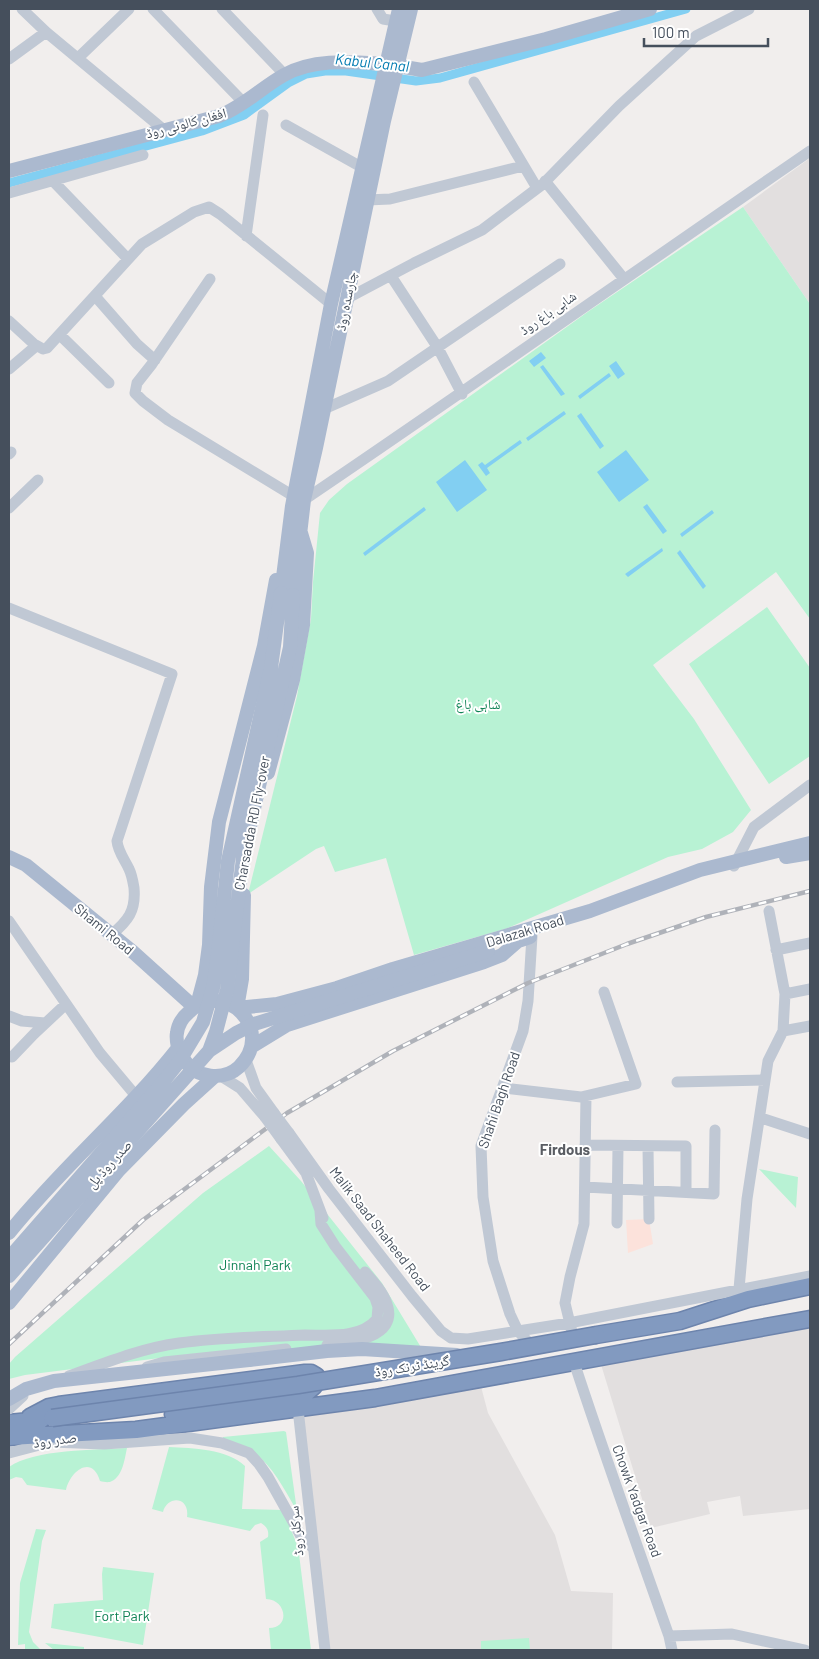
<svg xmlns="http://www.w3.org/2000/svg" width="819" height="1659" font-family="Barlow,'Noto Naskh Arabic',sans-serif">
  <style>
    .education { fill: #e2dfdf }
    .medical { fill: #fce2db }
    .green { fill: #b8f2d4 }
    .water { fill: #82cff2 }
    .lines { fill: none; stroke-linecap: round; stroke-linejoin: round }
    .canal { stroke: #82cff2; stroke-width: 9 }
    .highway-casing { stroke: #6d84ac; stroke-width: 19 }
    .minor { stroke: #c0c8d4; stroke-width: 11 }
    .major { stroke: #abb9cf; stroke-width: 14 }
    .highway { stroke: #829ac0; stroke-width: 16 }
    .rail-casing { stroke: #afb2b9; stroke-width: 4.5 }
    .rail { stroke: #fff; stroke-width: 2.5; stroke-dasharray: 8; stroke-linecap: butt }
    .highway-bridge-casing { stroke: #6d84ac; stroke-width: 19; stroke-linecap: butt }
    .minor-bridge { stroke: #c0c8d4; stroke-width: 11 }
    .major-bridge { stroke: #abb9cf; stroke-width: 14 }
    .highway-bridge { stroke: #829ac0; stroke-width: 16 }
    .labels { text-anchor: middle; stroke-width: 4; stroke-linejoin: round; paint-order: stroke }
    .street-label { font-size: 14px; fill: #454f5c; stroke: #fff }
    .park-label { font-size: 14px; fill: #108355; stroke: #fff }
    .water-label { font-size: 15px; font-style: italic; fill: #027bb1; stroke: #fff }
    .neighbourhood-label { font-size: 15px; font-weight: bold; fill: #5a5d63; stroke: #fff }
  </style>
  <rect width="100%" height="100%" fill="#f1eeed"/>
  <path class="education" d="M 810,158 L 810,304 L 743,207 Z
    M 810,1319 L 810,1509 L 743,1516 L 740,1496 L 707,1502 L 710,1514 L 651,1528 L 599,1358 Z
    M 479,1379 L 488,1413 L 555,1535 L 571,1591 L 613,1593 L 612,1650 L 327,1650 L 302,1406 Z"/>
  <path class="medical" d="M 649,1219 L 653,1244 L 628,1253 L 626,1220 Z"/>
  <path class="green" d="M 743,207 L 810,304 L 810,619 L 776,572 L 653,665 L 694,719 L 751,810 L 733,832 L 702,849 L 668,857 L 508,928 L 414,955 L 386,858 L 335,872 L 324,846 L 316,849 L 248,894 L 297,696 L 311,619 L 313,582 L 320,513 L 329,500 L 347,484 L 589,311 Z
    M 767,607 L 810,668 L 810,756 L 769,784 L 689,664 Z
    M 269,1146 L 301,1181 L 382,1283 L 422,1349 L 192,1354 L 25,1375 L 9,1379 L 9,1364 L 15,1357 L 203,1193 Z
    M 759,1169 L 798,1177 L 796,1208 Z
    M 284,1431 L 286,1432 L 297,1511 C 277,1477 264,1448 223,1439 L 223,1437 Z
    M 169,1447 C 193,1448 227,1449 245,1466 L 242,1509 L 283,1510 L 296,1542 L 299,1554 L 311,1650 L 271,1650 L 269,1628 C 291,1628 286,1599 266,1599 L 260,1542 L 268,1537 C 269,1530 267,1527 261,1523 L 255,1525 L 250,1531 L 187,1517 C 190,1496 167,1495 163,1512 L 152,1509 Z
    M 127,1448 C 125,1457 123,1476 112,1481 C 109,1483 104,1482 100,1481 C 92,1454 70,1471 66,1490 L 27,1485 L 22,1478 L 16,1477 L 9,1480 L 9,1467 C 35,1449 95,1450 127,1448 Z
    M 36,1529 L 46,1530 L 42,1541 L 29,1632 L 33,1642 L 41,1650 L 25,1650 L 25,1644 L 18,1645 L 20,1583 Z
    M 103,1567 L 154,1573 L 143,1645 L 51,1628 L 54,1604 L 103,1600 L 102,1574 Z
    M 529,1638 L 530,1650 L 481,1650 L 481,1641 Z
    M 45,1643 L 84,1647 L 84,1650 L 54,1650 Z"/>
  <path class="water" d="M 541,352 L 546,358 L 534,367 L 529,361 Z
    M 616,361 L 625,374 L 618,379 L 609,366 Z
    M 543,365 L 565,394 L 561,396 L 540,367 Z
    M 609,373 L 611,376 L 580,399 L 578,396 Z
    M 564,411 L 566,414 L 528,441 L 526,438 Z
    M 581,413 L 604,446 L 600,449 L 577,416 Z
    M 520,440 L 522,443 L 487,468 L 490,473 L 486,476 L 478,465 L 482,462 L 485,465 Z
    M 626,450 L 649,480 L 619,502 L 597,472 Z
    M 465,460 L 487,490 L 457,512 L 436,482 Z
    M 647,504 L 667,531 L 663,534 L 643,507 Z
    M 424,507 L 426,510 L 365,556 L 363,553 Z
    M 712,510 L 714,513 L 682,537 L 680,534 Z
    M 662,548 L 663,551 L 628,577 L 625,574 Z
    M 680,550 L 706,586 L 703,589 L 677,553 Z"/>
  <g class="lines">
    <path class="canal" d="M 9,183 L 202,131 L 244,115 L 288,83 L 306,74 L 325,71 L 346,71 L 416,81 L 440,78 L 686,9"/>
    <g class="highway-casing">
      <path id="highway" d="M 596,1335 L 680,1321 L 748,1299 L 810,1286
        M 30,1417 L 49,1407 L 59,1405 L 305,1373 L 311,1373 L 316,1376 L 314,1386 L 306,1393 L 173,1414
        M 9,1423 L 41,1420
        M 9,1437 L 136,1430 L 375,1398 L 810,1319"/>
    </g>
    <path class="minor" d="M 22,9 L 46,32 L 164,130
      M 153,9 L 244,103
      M 222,9 L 285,75
      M 377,9 L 383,19 L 395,21
      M 78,58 L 129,9
      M 9,59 L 46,32
      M 474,82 L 537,188
      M 286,125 L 363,168
      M 53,181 L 128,259
      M 545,181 L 624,279
      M 9,193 L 143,155
      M 367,200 L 390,199 L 523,166
      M 246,236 L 263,115
      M 391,276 L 438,348 L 462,394
      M 210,279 L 152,364 L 137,383 L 135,393 L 143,401 L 168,420 L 295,497
      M 95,296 L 137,344 L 155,360
      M 346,299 L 414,263 L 482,230 L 543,184 L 619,106 L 696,36 L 749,9
      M 9,321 L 34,344 L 43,349 L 47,348 L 142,244 L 194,212 L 209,207 L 220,214 L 331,304
      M 60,335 L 109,383
      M 9,369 L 36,346
      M 324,409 L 388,381 L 560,264
      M 9,454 L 11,452
      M 304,500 C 474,385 641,267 810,151
      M 9,508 L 38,480
      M 9,608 L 172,674 L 117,841 C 118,852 125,860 129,869 C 132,875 133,882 134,888 C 136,911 128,921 111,935
      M 734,866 L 754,827 L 810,785
      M 9,921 L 100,1053 L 136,1096
      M 776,950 L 810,943
      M 785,994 L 810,989
      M 9,1016 L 22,1021 L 45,1023
      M 783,1031 L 810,1026
      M 12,1057 L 34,1034 L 66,1004
      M 246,1060 L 256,1088 L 274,1113
      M 221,1076 L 240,1088 L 265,1117
      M 677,1082 L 765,1080
      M 503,1088 L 581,1097 L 636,1084 L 604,992
      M 761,1118 L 810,1134
      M 289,1133 L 329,1189 L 412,1296 L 441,1331 L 451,1338 L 468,1339 L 569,1323 L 810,1276
      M 281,1139 L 306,1173 L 323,1218
      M 585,1145 L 686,1146 L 686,1191
      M 648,1147 L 649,1219
      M 585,1187 L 714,1194 L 715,1130
      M 617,1223 L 618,1146
      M 739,1289 L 747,1199 L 768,1061 L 783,1031 L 785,994 L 769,911
      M 573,1336 L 565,1303 L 570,1277 L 584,1224 L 586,1096
      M 530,1344 L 518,1331 L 510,1314 L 493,1261 L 483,1197 L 481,1146 L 523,1031 L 528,1001 L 532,936
      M 327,1345 C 349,1343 399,1338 387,1304 C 383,1292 373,1281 365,1272
      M 574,1362 C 604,1454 637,1545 669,1636 L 672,1650
      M 147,1367 L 164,1362 L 286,1349
      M 69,1376 C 105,1363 142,1348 179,1343 C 221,1337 263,1337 305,1335 C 329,1335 360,1339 377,1319 L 378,1307 L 375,1298 L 335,1246 L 321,1224 L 320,1211
      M 9,1409 L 23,1396
      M 298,1409 L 325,1650
      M 9,1453 L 51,1442 L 104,1444 L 190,1438 L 222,1443 L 249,1453 L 259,1464 L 268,1477 L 302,1538 L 313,1548
      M 669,1636 L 732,1634 L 805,1650"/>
    <path class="major" d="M 398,66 L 422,70 L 546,39 L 650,9
      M 9,171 L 219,116 C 244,106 261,88 284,75 C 314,58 352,62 386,64
      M 281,593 L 292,506 L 331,304 L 399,9
      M 293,595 L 304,500 L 316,448 L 384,121 L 411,9
      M 268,773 L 293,680 L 303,625 L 307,553 L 301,533
      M 9,857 L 26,865 L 133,952 L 194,1007
      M 786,857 L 810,853
      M 244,895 L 242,979 L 237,1008 L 277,1004 L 337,988 L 393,969 L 590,911 L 700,870 L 810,843
      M 197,1005 L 205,975 L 209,945 L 211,887 L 219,822 L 264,646 L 276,580
      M 251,1047 L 287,1025 L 484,962 L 502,955 L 518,941 L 530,937
      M 9,1233 C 61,1168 126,1114 178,1048 C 177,1043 176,1037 177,1033 C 178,1025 182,1018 188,1013 C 224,977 277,1030 239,1067 C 224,1081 196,1078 185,1061 C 182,1058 180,1052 178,1048
      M 9,1303 L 119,1170 L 184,1104 L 215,1076
      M 249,1360 L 327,1351 L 362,1349 L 457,1355"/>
    <use href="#highway" class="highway"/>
    <g class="rail-casing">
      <path id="rail" d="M 9,1344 L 143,1220 L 287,1113 L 393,1051 L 528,983 L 627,944 L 706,917 L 810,891"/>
    </g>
    <use href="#rail" class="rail"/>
    <g class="highway-bridge-casing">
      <path id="highway-bridge" d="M 52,1418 L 298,1385 L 501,1352 L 596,1335"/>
    </g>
    <path class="minor-bridge" d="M 274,1113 L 289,1133
      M 265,1117 L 281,1139"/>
    <path class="major-bridge" d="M 209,1051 L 216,1032 L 227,990 L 243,858 L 290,647 L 293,595
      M 9,1258 L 163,1082 L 179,1062 L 203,1022 L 213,988 L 218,954 L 228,861 L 271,668 L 281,593
      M 9,1276 L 209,1051 L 236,1033 L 254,1024 L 488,951
      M 9,1399 L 26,1389 L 54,1381 L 249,1360"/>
    <use href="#highway-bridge" class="highway-bridge"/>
  </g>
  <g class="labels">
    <g class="street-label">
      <text transform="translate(186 123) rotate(-15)" y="5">افغان کالونی روڈ</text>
      <text transform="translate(346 301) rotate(-79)" y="5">چارسدہ روڈ</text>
      <text transform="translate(548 313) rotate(-35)" y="5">شاہی باغ روڈ</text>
      <text transform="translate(252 823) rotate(-79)" y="5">Charsadda RD Fly-over</text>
      <text transform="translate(104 929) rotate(39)" y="5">Shami Road</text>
      <text transform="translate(525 931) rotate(-17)" y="5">Dalazak Road</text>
      <text transform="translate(499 1100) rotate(-71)" y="5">Shahi Bagh Road</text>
      <text transform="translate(109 1164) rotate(-48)" y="5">صدر روڈ پل</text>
      <text transform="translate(380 1229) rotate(52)" y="5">Malik Saad Shaheed Road</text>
      <text transform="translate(412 1366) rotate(-9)" y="5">گرینڈ ٹرنک روڈ</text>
      <text transform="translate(55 1440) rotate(-8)" y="5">صدر روڈ</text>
      <text transform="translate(637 1501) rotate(70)" y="5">Chowk Yadgar Road</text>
      <text transform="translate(296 1531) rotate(-96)" y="5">سرکلر روڈ</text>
    </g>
    <g class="park-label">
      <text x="478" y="709">شاہی باغ</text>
      <text x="255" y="1270">Jinnah Park</text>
      <text x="122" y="1621">Fort Park</text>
    </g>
    <g class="water-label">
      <text transform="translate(372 63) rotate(6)" y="5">Kabul Canal</text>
    </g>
    <g class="neighbourhood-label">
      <text x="565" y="1155">Firdous</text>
    </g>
  </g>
  <rect width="819" height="1659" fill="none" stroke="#454f5c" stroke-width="20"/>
  <path d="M644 38v8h124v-8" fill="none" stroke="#454f5c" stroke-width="2.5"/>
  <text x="652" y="38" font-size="15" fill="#454f5c" stroke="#ffffff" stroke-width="4" paint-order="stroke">100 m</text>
</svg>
